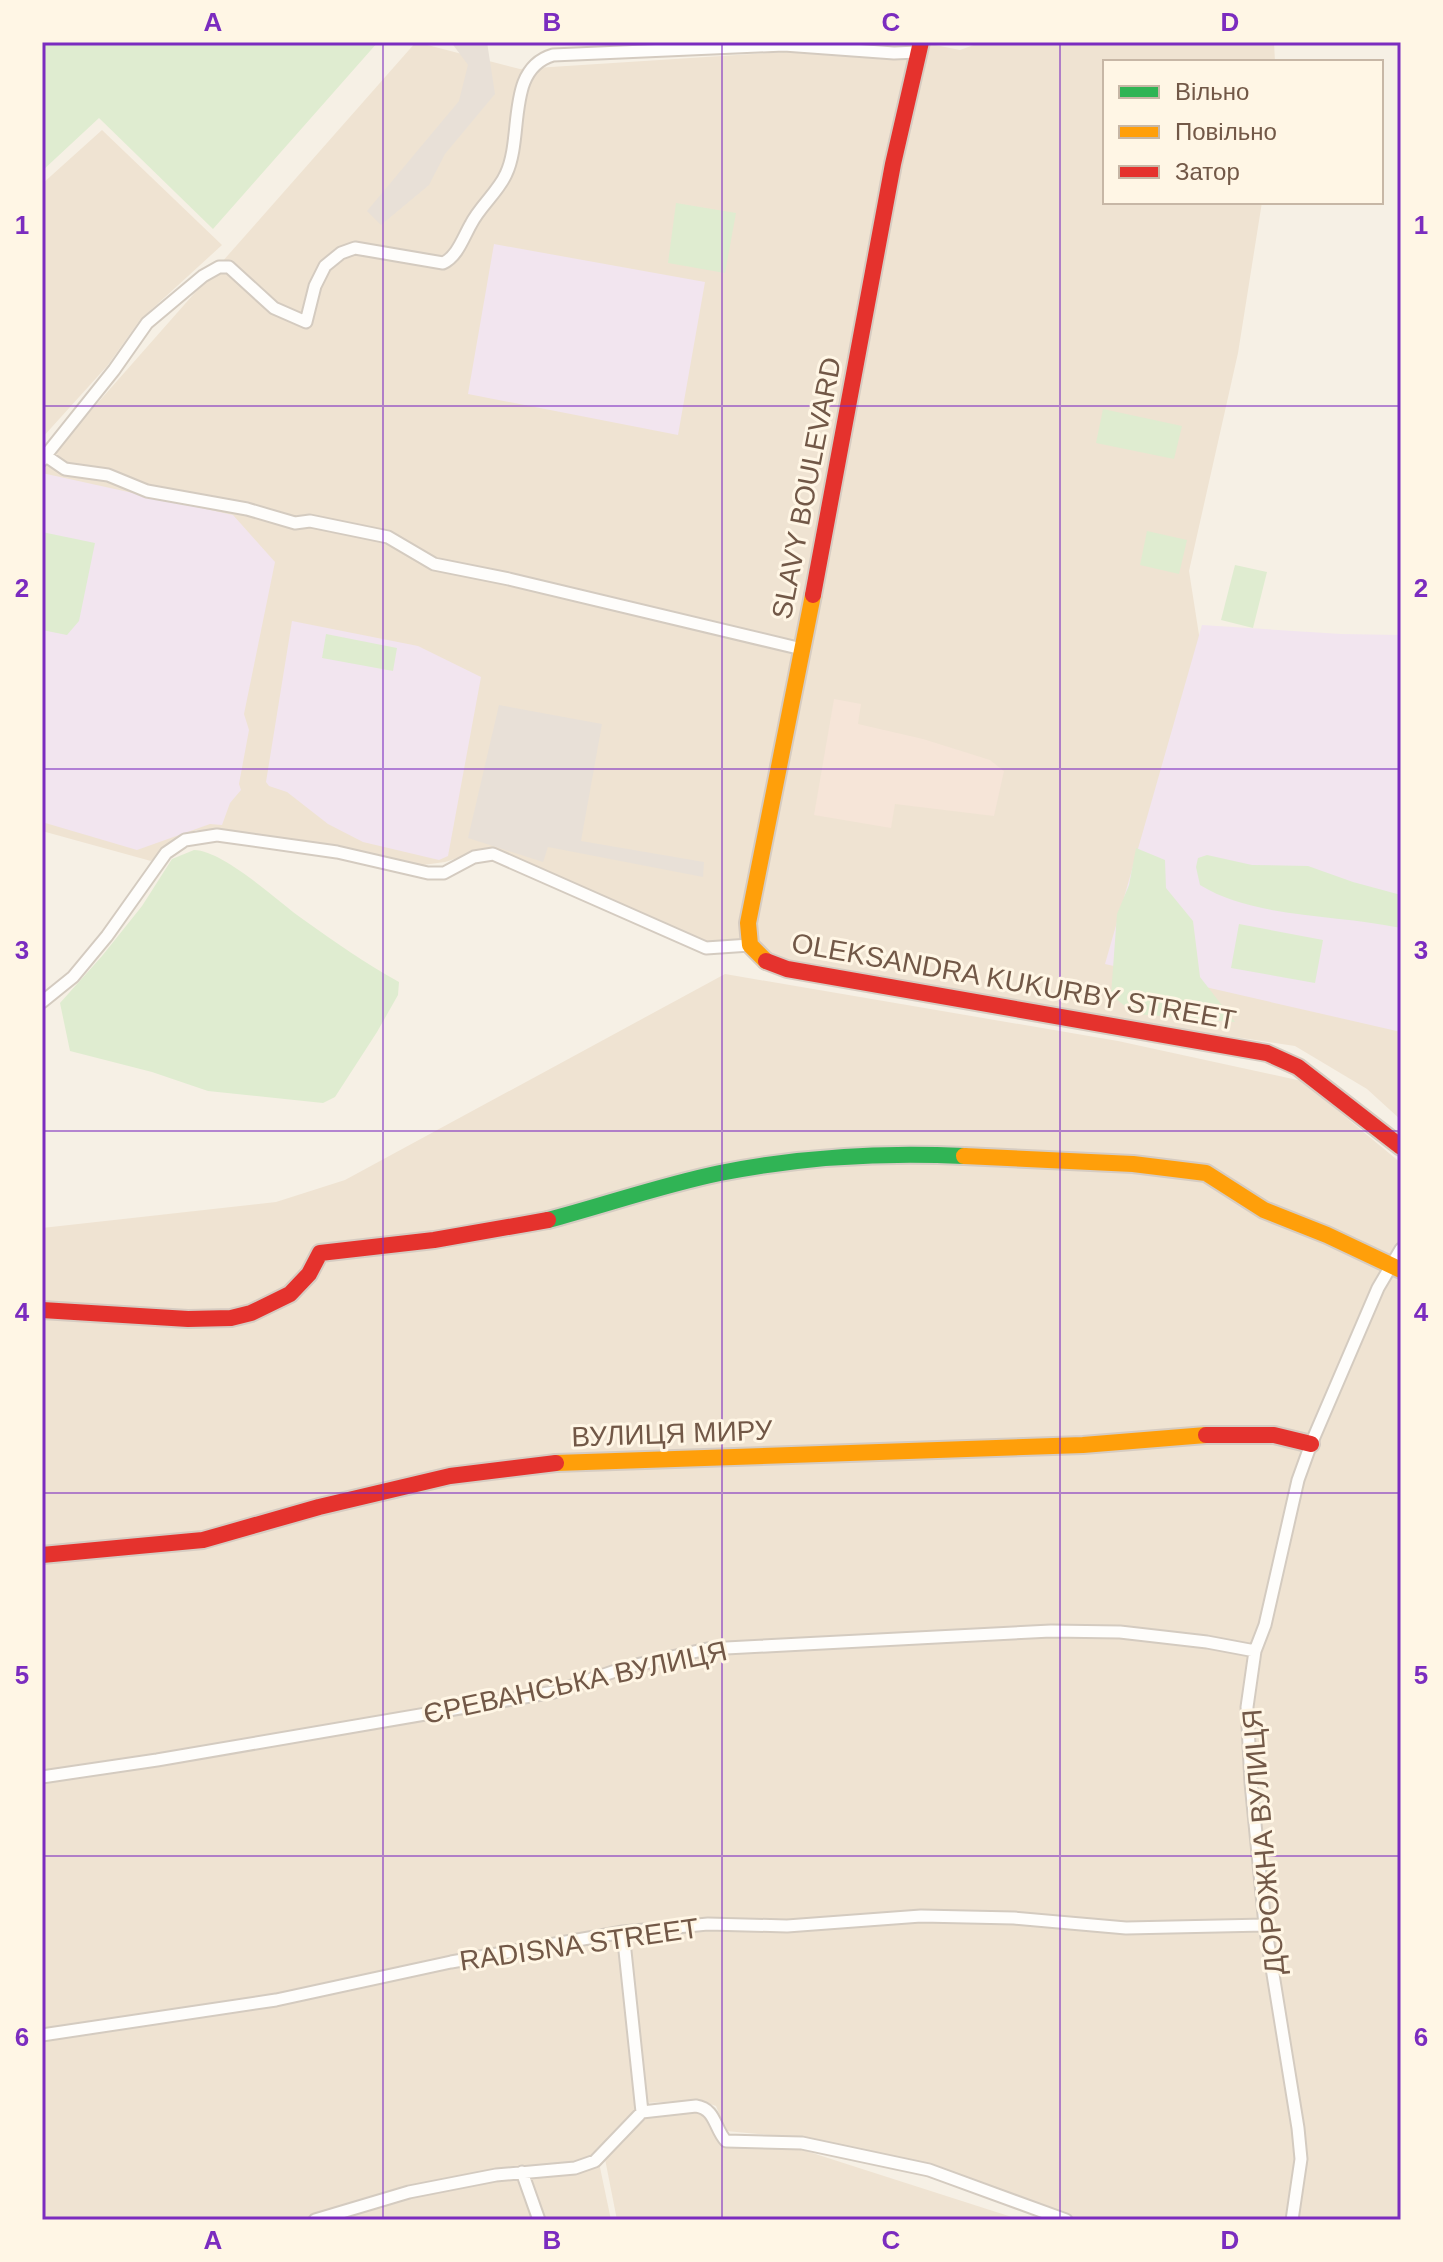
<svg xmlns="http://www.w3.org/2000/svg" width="1443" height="2262" font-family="Arial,sans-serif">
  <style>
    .residential { fill: #efe3d2 }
    .commercial { fill: #f6e5d8 }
    .industrial { fill: #e8e0d7 }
    .education { fill: #f2e5ef }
    .green { fill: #dfecd0 }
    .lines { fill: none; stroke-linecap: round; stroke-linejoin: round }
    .street-casing { stroke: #d4cbc0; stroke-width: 15 }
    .fast-casing { stroke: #d6ccc2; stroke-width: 20 }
    .slow-casing { stroke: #d6ccc2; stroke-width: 20 }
    .jam-casing { stroke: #d6ccc2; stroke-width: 20 }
    .street { stroke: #fefdfb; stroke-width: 11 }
    .fast { stroke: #30b455; stroke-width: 16 }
    .slow { stroke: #ff9f0a; stroke-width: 16 }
    .jam { stroke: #e5322d; stroke-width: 16 }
    .grid { fill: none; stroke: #7b2cbf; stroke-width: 2; stroke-opacity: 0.55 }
    .labels { text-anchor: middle; stroke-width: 6; stroke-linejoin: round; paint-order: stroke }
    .street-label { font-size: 28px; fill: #725847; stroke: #fff6e5 }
    .neatline { fill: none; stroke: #7b2cbf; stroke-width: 3 }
    .grid-label { font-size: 26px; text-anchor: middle; font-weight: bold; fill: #7b2cbf }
  </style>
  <rect width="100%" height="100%" fill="#f6f0e5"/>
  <path class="residential" d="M 416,42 L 520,69 L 784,52 L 895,60 L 922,55 L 925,43 L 960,50 L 982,42 L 1274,42 L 1275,62 L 1105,62 L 1105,202 L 1262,202 L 1238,353 L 1189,571 L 1202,654 L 1401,680 L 1401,1120 L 1367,1089 L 1295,1046 L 786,971 L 757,941 L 708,943 L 492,847 L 445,862 L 401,868 L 196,830 L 151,861 L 42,831 L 42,466 Z
    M 102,130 L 222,245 L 140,320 L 108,365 L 42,438 L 42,184 Z
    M 725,974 L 1118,1041 L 1302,1081 L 1401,1163 L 1401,2220 L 1077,2220 L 963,2177 L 804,2138 L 726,2131 L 716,2106 L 699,2100 L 644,2103 L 597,2153 L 611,2220 L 42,2220 L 42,1228 L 276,1202 L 345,1180 Z
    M 704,2112 L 723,2147 L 803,2150 L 1021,2220 L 617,2220 L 605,2159 L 645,2116 Z"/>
  <path class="commercial" d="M 834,699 L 861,704 L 858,724 L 923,739 L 990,760 L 1004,771 L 994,816 L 895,804 L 891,828 L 814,815 Z"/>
  <path class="industrial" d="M 451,42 L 487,42 L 495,94 L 445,154 L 429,185 L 381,225 L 367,211 L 459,101 L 468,65 Z
    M 499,705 L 602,724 L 581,841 L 704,862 L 703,877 L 548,847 L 543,862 L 468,838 Z"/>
  <path class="education" d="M 494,244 L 705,282 L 678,435 L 468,394 Z
    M 42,473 L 233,515 L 275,562 L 244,714 L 249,730 L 239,784 L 241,790 L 230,803 L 222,825 L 210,824 L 137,850 L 42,822 Z
    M 292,621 L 418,646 L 481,677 L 448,856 L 439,860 L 363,842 L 328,824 L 287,792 L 269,786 L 266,782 Z
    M 1202,625 L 1341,634 L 1401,635 L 1401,1032 L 1105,964 Z"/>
  <path class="green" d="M 42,42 L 378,42 L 213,229 L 99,118 L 42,171 Z
    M 676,203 L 736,213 L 725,273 L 668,263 Z
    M 1103,409 L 1182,426 L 1174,459 L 1096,443 Z
    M 1147,531 L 1187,540 L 1179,574 L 1140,565 Z
    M 42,532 L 95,543 L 79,621 L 67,635 L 42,630 Z
    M 1235,565 L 1267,572 L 1253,628 L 1221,620 Z
    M 326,634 L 397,648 L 393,671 L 322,658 Z
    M 1136,848 L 1165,860 L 1166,888 L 1193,921 L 1200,977 L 1235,1022 L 1135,1014 L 1111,995 L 1117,914 L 1129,885 Z
    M 194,850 C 225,851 278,902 304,920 C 335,942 366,964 399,982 L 398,995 L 377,1032 L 335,1097 L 323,1103 L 208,1091 L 152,1072 L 70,1051 L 60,1003 L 102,956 L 142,906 L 172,859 Z
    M 1207,855 L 1252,865 L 1308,866 L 1353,882 L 1401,895 L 1401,928 C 1338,914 1255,919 1200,885 L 1196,867 L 1198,858 Z
    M 1239,924 L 1323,940 L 1315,983 L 1231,968 Z"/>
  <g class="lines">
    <g class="street-casing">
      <path id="street" d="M 46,456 L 65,469 L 108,475 L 147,491 L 247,509 L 295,523 L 310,521 L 388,537 L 434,564 L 509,579 L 802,649
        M 42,460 L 114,370 L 147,323 L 203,276 L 219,267 L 229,267 L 274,308 L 306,322 L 315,286 L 325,266 L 341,253 L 355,248 L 443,263 C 457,257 463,238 471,224 C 480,206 498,192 506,174 C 524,136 505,69 553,55 L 784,45 L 894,53 L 918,52
        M 42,1002 L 73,977 L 107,936 L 166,853 L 185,840 L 217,835 L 337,852 L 428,873 L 444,873 L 474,857 L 493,854 L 706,948 L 750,945
        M 42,1777 L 157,1760 L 554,1692 L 627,1667 L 707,1649 L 1051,1631 L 1120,1632 L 1207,1642 L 1255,1651
        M 623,1932 L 642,2112
        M 42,2035 L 276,2000 L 451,1962 L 623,1932 L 708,1924 L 787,1926 L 921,1916 L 1014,1918 L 1126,1928 L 1265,1925
        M 522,2172 L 539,2220
        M 315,2220 L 409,2192 L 496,2175 L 575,2168 L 595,2161 L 642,2112 L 696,2106 C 716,2109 714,2128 726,2141 L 802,2143 L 929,2170 L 1066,2220
        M 1292,2220 L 1301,2159 L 1298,2128 L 1265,1925 L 1251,1783 L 1247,1707 L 1255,1651 L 1265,1625 L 1298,1480 L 1311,1444 L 1378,1288 L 1401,1249"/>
    </g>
    <g class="fast-casing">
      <path id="fast" d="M 548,1220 C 605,1205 662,1185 720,1173 C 800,1157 883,1152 964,1156"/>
    </g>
    <g class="slow-casing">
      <path id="slow" d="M 766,961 L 750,945 L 748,923 L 813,595
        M 964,1156 L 1133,1164 L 1206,1173 L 1264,1210 L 1327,1235 L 1401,1270
        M 556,1463 L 1083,1445 L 1206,1435"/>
    </g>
    <g class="jam-casing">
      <path id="jam" d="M 813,595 L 893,164 L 921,42
        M 766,961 L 787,969 L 1267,1053 L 1298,1067 L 1401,1147
        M 42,1310 L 188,1319 L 231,1318 L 251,1313 L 290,1294 L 309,1274 L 320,1253 L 434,1240 L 548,1220
        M 1206,1435 L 1274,1435 L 1311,1444
        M 42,1555 L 203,1540 L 319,1507 L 450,1476 L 556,1463"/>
    </g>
    <use href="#street" class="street"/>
    <use href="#fast" class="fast"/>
    <use href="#slow" class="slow"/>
    <use href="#jam" class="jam"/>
  </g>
  <path class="grid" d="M 383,42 L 383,2220M 722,42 L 722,2220M 1060,42 L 1060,2220M 42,406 L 1401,406M 42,769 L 1401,769M 42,1131 L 1401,1131M 42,1493 L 1401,1493M 42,1856 L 1401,1856"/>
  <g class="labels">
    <g class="street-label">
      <text transform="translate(806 488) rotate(-79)" y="10">SLAVY BOULEVARD</text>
      <text transform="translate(1014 981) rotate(10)" y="10">OLEKSANDRA KUKURBY STREET</text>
      <text transform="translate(672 1433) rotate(-2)" y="10">ВУЛИЦЯ МИРУ</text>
      <text transform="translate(575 1682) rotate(-12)" y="10">ЄРЕВАНСЬКА ВУЛИЦЯ</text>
      <text transform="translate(1263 1842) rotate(-95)" y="10">ДОРОЖНА ВУЛИЦЯ</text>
      <text transform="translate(579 1944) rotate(-8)" y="10">RADISNA STREET</text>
    </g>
  </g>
  <rect width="1443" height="2262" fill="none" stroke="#fff6e5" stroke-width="88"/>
  <rect x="1103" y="60" width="280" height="144" fill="#fff6e5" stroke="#c7b7a6" stroke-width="2"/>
  <rect x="1119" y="86" width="40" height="12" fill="#30b455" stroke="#c7b7a6" stroke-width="2"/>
  <text x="1175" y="100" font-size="24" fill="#725847">Вільно</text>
  <rect x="1119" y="126" width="40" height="12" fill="#ff9f0a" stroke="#c7b7a6" stroke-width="2"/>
  <text x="1175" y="140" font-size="24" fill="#725847">Повільно</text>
  <rect x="1119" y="166" width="40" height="12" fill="#e5322d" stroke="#c7b7a6" stroke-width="2"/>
  <text x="1175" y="180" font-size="24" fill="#725847">Затор</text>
  <rect x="44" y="44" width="1355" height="2174" class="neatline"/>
  <g class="grid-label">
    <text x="213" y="31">A</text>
    <text x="552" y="31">B</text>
    <text x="891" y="31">C</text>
    <text x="1230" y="31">D</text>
    <text x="22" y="234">1</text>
    <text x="1421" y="234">1</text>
    <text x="22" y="597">2</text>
    <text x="1421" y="597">2</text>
    <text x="22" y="959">3</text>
    <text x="1421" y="959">3</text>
    <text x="22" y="1321">4</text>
    <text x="1421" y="1321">4</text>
    <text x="22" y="1684">5</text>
    <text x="1421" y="1684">5</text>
    <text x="22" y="2046">6</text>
    <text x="1421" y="2046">6</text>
    <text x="213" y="2249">A</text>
    <text x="552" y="2249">B</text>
    <text x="891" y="2249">C</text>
    <text x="1230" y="2249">D</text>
  </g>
</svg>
